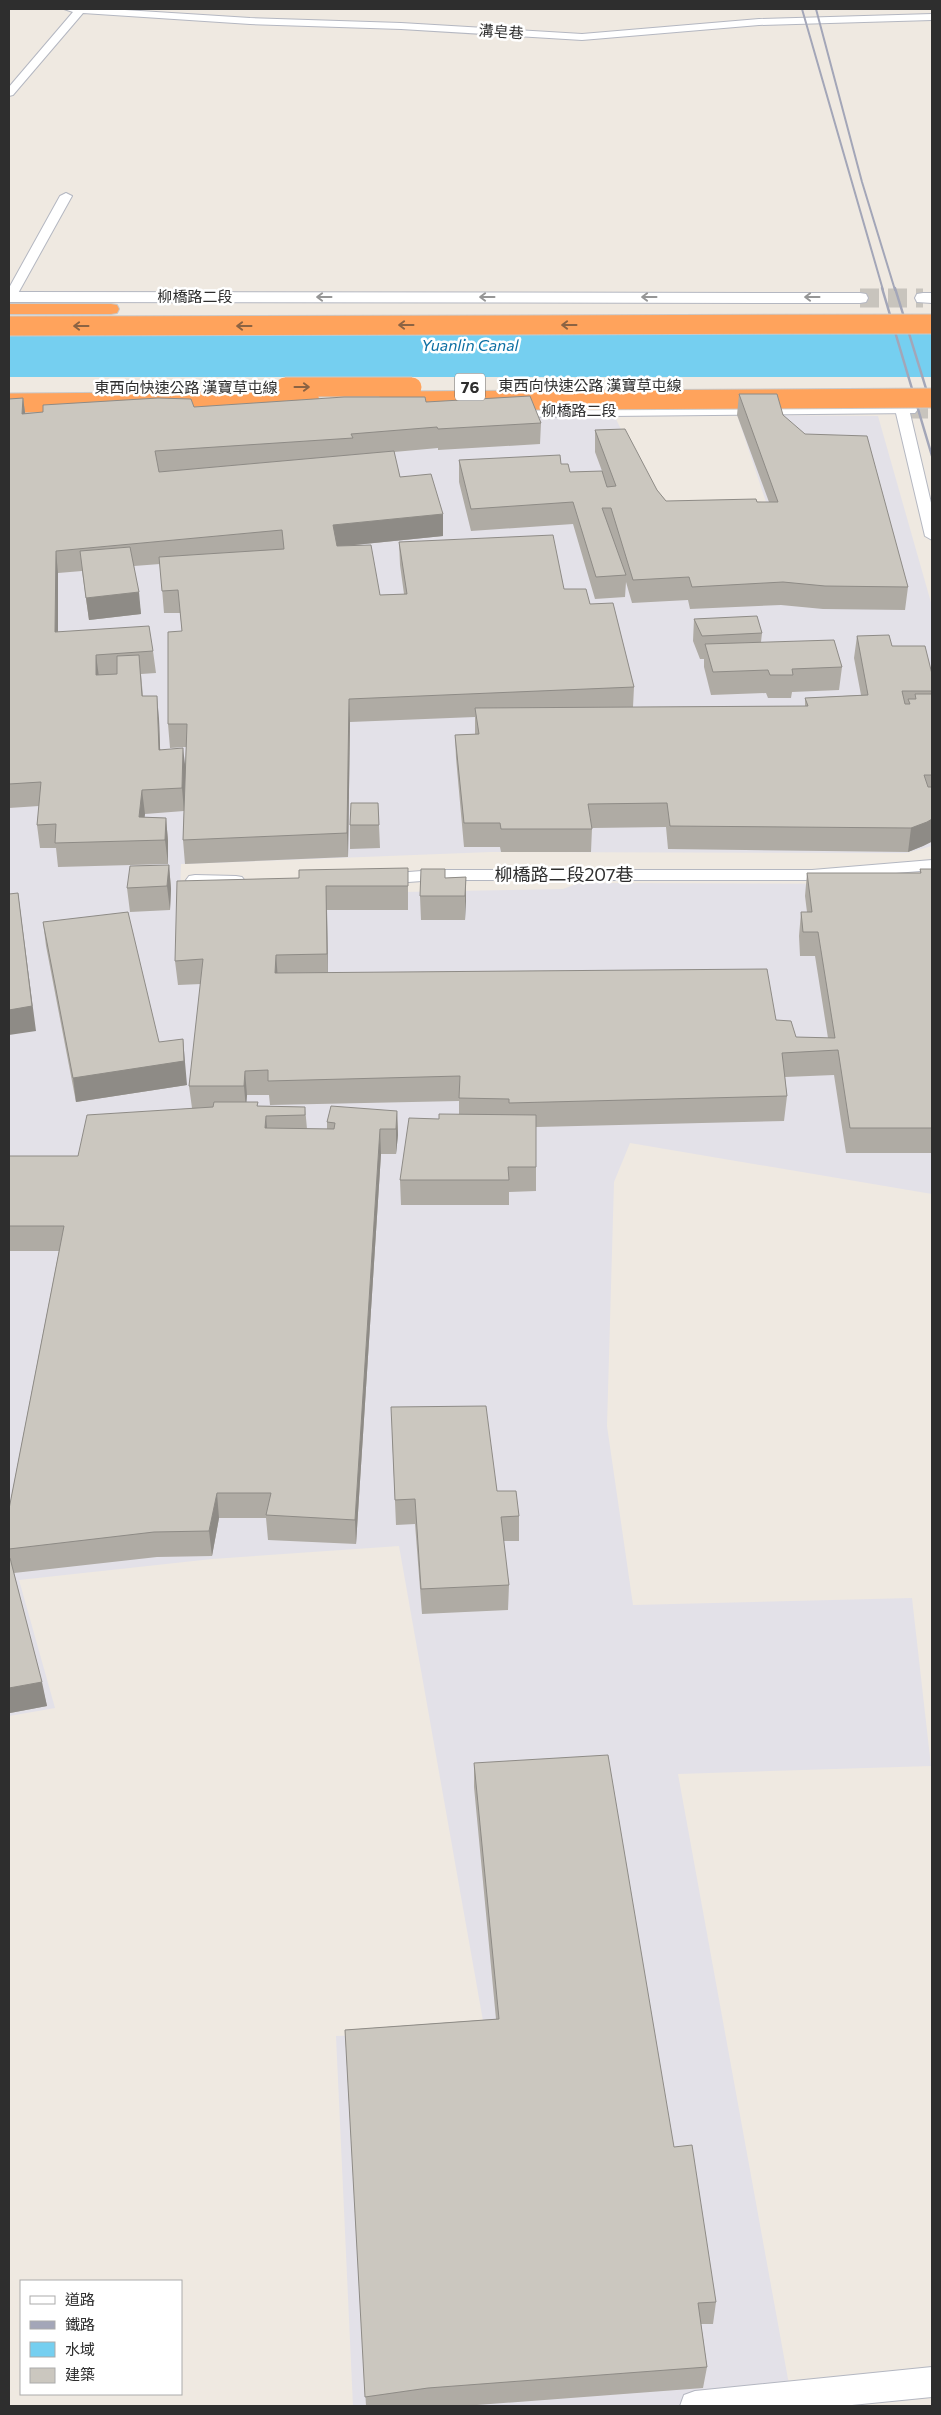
<svg xmlns="http://www.w3.org/2000/svg" width="941" height="2415" font-family="Commissioner,'Noto Sans TC',sans-serif">
  <style>
    .industrial { fill: #e3e1e8 }
    .water { fill: #75cff0 }
    .lines { fill: none; stroke-linecap: round; stroke-linejoin: round }
    .secondary-tunnel { stroke: #c8c4bd; stroke-width: 19; stroke-dasharray: 19 9; stroke-linecap: butt }
    .lane-casing { stroke: #b4b7c1; stroke-width: 2 }
    .secondary-casing { stroke: #b4b7c1; stroke-width: 2 }
    .highway-casing { stroke: #c9c9c9; stroke-width: 2 }
    .lane { fill: #fff; fill-rule: evenodd }
    .secondary { fill: #fff; fill-rule: evenodd }
    .highway { fill: #ffa35c; fill-rule: evenodd }
    .rail-far1 { stroke: #a3a6b8; stroke-width: 2 }
    .rail { stroke: #a3a6b8; stroke-width: 2.5 }
    .highway-bridge-casing { stroke: #c9c9c9; stroke-width: 21; stroke-linecap: butt }
    .highway-bridge { stroke: #ffa35c; stroke-width: 19 }
    .wall { fill: #afaba4; fill-rule: evenodd }
    .shaded-wall { fill: #8e8b86 }
    .building { fill: #cbc7bf; stroke: #8e8b86 }
    .oneway { stroke: #969696 }
    .oneway2 { stroke: #8c6343 }
    .labels { text-anchor: middle; stroke-width: 5; stroke-linejoin: round; paint-order: stroke }
    .far-street-label { font-size: 15px; fill: #2e2e2e; stroke: #fff }
    .far-water-label { font-size: 16px; font-style: italic; fill: #0d6fa3; stroke: #fff }
    .shield { fill: #fff; stroke: #6d6d6d; stroke-width: 1 }
    .shield-label { font-size: 16px; font-weight: bold; fill: #2e2e2e }
    .street-label { font-size: 18px; fill: #2e2e2e; stroke: #fff }
  </style>
  <rect width="100%" height="100%" fill="#efe9e1"/>
  <path class="industrial" d="M 614,415 L 665,519 L 770,514 L 737,415 L 878,416 L 932,606 L 932,846 L 906,853 L 491,852 L 185,864 L 181,864 L 180,896 L 563,889 L 579,883 L 932,884 L 932,1194 L 630,1143 L 614,1182 L 607,1426 L 633,1605 L 912,1598 L 931,1766 L 678,1774 L 788,2379 L 795,2406 L 353,2406 L 336,2036 L 485,2032 L 399,1546 L 212,1559 L 19,1580 L 55,1708 L 9,1716 L 9,419 Z"/>
  <path class="water" d="M 932,329 L 932,377 L 9,377 L 9,331 Z"/>
  <g class="lines">
    <path class="secondary-tunnel" d="M 860,298 L 923,298
      M 909,409 L 932,409"/>
    <g class="lane-casing">
      <path id="lane" d="M 64,9 L 109,9 L 250,18 L 401,23 L 582,34 L 759,19 L 932,14 L 932,20 L 759,25 L 582,40 L 401,29 L 250,24 L 83,13 L 13,95 L 9,96 L 9,87 L 73,12 Z
        M 66,193 L 72,196 L 16,297 L 9,300 L 9,288 L 60,196 Z
        M 902,405 L 909,409 L 932,507 L 932,540 L 925,536 L 895,409 Z
        M 932,860 L 932,870 L 812,880 L 435,880 L 382,884 L 376,883 L 373,879 L 376,875 L 382,874 L 435,870 L 812,870 Z
        M 195,875 L 236,876 L 242,877 L 245,881 L 242,885 L 236,886 L 189,884 L 186,880 L 189,876 Z
        M 932,2367 L 932,2397 L 842,2406 L 680,2406 L 684,2395 L 695,2391 Z"/>
    </g>
    <g class="secondary-casing">
      <path id="secondary" d="M 9,292 L 860,293 L 866,294 L 868,298 L 866,302 L 860,303 L 9,302 Z
        M 923,293 L 932,293 L 932,303 L 917,302 L 915,298 L 917,294 Z
        M 909,404 L 915,405 L 918,409 L 915,413 L 500,417 L 494,416 L 491,412 L 494,408 L 500,407 Z"/>
    </g>
    <g class="highway-casing">
      <path id="highway" d="M 9,304 L 111,304 L 117,305 L 119,309 L 117,313 L 111,314 L 9,314 Z"/>
    </g>
    <use href="#lane" class="lane"/>
    <use href="#secondary" class="secondary"/>
    <use href="#highway" class="highway"/>
    <path class="rail-far1" d="M 802,9 L 883,290
      M 816,9 L 862,182 L 895,290"/>
    <path class="rail" d="M 882,288 L 932,456
      M 895,288 L 932,408"/>
    <g class="highway-bridge-casing">
      <path id="highway-bridge" d="M 9,326 L 932,324
        M 285,387 L 412,387
        M 388,401 L 932,398
        M 9,403 L 310,401"/>
    </g>
    <use href="#highway-bridge" class="highway-bridge"/>
  </g>
  <path class="wall" d="M 739,394 L 783,415 L 908,587 L 905,610 L 823,609 L 781,605 L 690,609 L 688,600 L 632,603 L 626,582 L 625,597 L 595,599 L 573,524 L 471,531 L 459,482 L 459,460 L 561,464 L 570,472 L 602,471 L 595,452 L 595,430 L 657,490 L 666,501 L 769,502 L 737,415 Z
    M 23,398 L 25,413 L 194,407 L 426,402 L 541,423 L 540,444 L 438,450 L 438,448 L 394,452 L 400,477 L 443,514 L 443,536 L 355,545 L 380,595 L 404,594 L 400,565 L 399,542 L 564,589 L 590,604 L 634,687 L 633,707 L 805,706 L 805,698 L 861,695 L 854,658 L 857,636 L 892,646 L 932,674 L 932,833 L 931,842 L 923,846 L 908,852 L 668,849 L 666,827 L 592,828 L 591,852 L 501,852 L 500,847 L 464,847 L 456,758 L 455,735 L 475,734 L 475,717 L 350,722 L 348,857 L 185,864 L 183,840 L 184,811 L 145,814 L 144,817 L 166,818 L 168,841 L 168,864 L 58,867 L 56,848 L 40,848 L 37,825 L 39,806 L 9,808 L 9,399 ZM 160,564 L 164,613 L 180,613 L 182,631 L 168,724 L 170,748 L 186,747 L 185,770 L 160,749 L 159,719 L 143,696 L 141,674 L 156,673 L 153,651 L 58,632 L 58,573 L 82,571 L 89,620 L 141,614 L 134,566 Z
    M 694,619 L 762,633 L 761,642 L 842,667 L 839,690 L 792,692 L 791,698 L 768,698 L 766,693 L 711,695 L 704,667 L 704,659 L 700,659 L 693,641 Z
    M 378,803 L 380,848 L 350,849 L 350,825 Z
    M 169,865 L 171,889 L 170,910 L 130,912 L 127,888 Z
    M 408,868 L 408,910 L 327,910 L 328,973 L 776,1020 L 796,1037 L 828,1038 L 815,956 L 800,956 L 799,936 L 801,912 L 807,912 L 805,896 L 807,873 L 920,873 L 920,869 L 932,869 L 932,1153 L 846,1153 L 834,1075 L 785,1077 L 787,1096 L 784,1121 L 536,1127 L 536,1191 L 509,1192 L 509,1205 L 401,1205 L 400,1180 L 439,1119 L 459,1114 L 459,1101 L 270,1105 L 269,1095 L 247,1095 L 246,1102 L 258,1106 L 305,1107 L 307,1129 L 327,1129 L 327,1122 L 397,1111 L 398,1135 L 396,1154 L 381,1154 L 356,1544 L 268,1540 L 266,1518 L 219,1518 L 212,1556 L 157,1557 L 14,1573 L 47,1706 L 10,1713 L 9,1709 L 9,1509 L 59,1251 L 9,1251 L 9,1156 L 78,1156 L 192,1108 L 189,1086 L 201,984 L 178,985 L 175,961 L 299,878 Z
    M 466,877 L 465,920 L 421,920 L 420,896 L 445,878 Z
    M 43,922 L 159,1042 L 187,1085 L 76,1102 L 46,946 Z
    M 392,1432 L 497,1491 L 519,1516 L 519,1541 L 503,1541 L 509,1585 L 508,1610 L 422,1614 L 415,1524 L 396,1525 Z
    M 474,1763 L 674,2147 L 716,2302 L 713,2324 L 701,2324 L 707,2367 L 703,2388 L 464,2406 L 366,2406 L 345,2030 L 496,2019 L 474,1787 Z"/>
  <path class="shaded-wall" d="M 23,398 L 26,419 L 22,414 Z
    M 443,514 L 443,536 L 334,547 L 333,525 Z
    M 56,551 L 58,573 L 58,655 L 55,632 Z
    M 139,592 L 141,614 L 89,620 L 86,598 Z
    M 96,655 L 99,677 L 96,675 Z
    M 157,696 L 159,719 L 161,773 L 159,750 Z
    M 349,699 L 350,722 L 348,857 L 347,833 Z
    M 183,748 L 186,772 L 184,811 L 182,788 Z
    M 142,790 L 145,814 L 142,841 L 139,817 Z
    M 166,818 L 168,841 L 168,864 L 165,840 Z
    M 932,819 L 932,833 L 931,842 L 923,846 L 908,852 L 911,828 Z
    M 169,865 L 171,889 L 170,910 L 167,886 Z
    M 466,877 L 466,901 L 465,920 L 465,896 Z
    M 326,886 L 327,910 L 328,978 L 327,954 Z
    M 18,893 L 36,1031 L 9,1035 L 9,1010 Z
    M 276,955 L 278,979 L 275,973 Z
    M 183,1039 L 187,1085 L 76,1102 L 73,1078 Z
    M 245,1071 L 247,1095 L 246,1110 L 244,1086 Z
    M 397,1111 L 398,1135 L 396,1154 L 396,1129 Z
    M 266,1116 L 268,1140 L 265,1128 Z
    M 380,1129 L 381,1154 L 356,1544 L 355,1520 Z
    M 217,1493 L 219,1518 L 212,1556 L 209,1531 Z
    M 42,1682 L 47,1706 L 10,1713 L 9,1709 L 9,1688 Z"/>
  <path class="building" d="M 739,394 L 777,394 L 783,415 L 805,434 L 867,436 L 908,587 L 825,586 L 783,582 L 692,587 L 689,577 L 633,580 L 611,508 L 602,508 L 626,575 L 596,577 L 573,502 L 471,509 L 459,460 L 560,455 L 561,464 L 568,464 L 570,472 L 602,471 L 607,487 L 616,486 L 595,430 L 625,429 L 657,490 L 666,501 L 756,499 L 757,502 L 778,502 Z
    M 530,396 L 541,423 L 438,429 L 437,427 L 351,434 L 353,438 L 155,451 L 159,472 L 394,451 L 400,477 L 431,474 L 443,514 L 333,525 L 337,546 L 371,545 L 380,595 L 407,594 L 399,542 L 553,535 L 564,589 L 586,589 L 590,604 L 613,603 L 634,687 L 349,699 L 347,833 L 183,840 L 187,724 L 168,724 L 168,632 L 182,631 L 178,590 L 162,591 L 159,557 L 284,549 L 282,530 L 56,551 L 55,632 L 149,626 L 153,651 L 96,655 L 96,675 L 117,674 L 117,656 L 139,655 L 142,696 L 157,696 L 159,750 L 183,748 L 182,788 L 142,790 L 139,817 L 166,818 L 165,840 L 55,843 L 56,824 L 37,825 L 41,782 L 9,784 L 9,399 L 23,398 L 22,414 L 43,412 L 43,405 L 158,398 L 191,399 L 194,407 L 344,397 L 425,397 L 426,402 Z
    M 130,547 L 139,592 L 86,598 L 80,551 Z
    M 757,616 L 762,633 L 702,636 L 694,619 Z
    M 889,635 L 892,646 L 925,646 L 932,674 L 932,691 L 902,691 L 905,704 L 910,704 L 908,699 L 916,699 L 915,694 L 932,694 L 932,775 L 924,775 L 928,787 L 932,787 L 932,819 L 927,822 L 911,828 L 670,826 L 667,803 L 588,804 L 592,829 L 501,829 L 500,823 L 464,823 L 455,735 L 479,734 L 475,708 L 808,706 L 805,698 L 868,695 L 857,636 Z
    M 834,640 L 842,667 L 792,669 L 793,675 L 770,675 L 768,670 L 713,672 L 705,644 Z
    M 351,803 L 378,803 L 379,825 L 350,825 Z
    M 169,865 L 167,886 L 127,888 L 130,866 Z
    M 408,868 L 408,886 L 326,886 L 327,954 L 276,955 L 275,973 L 767,969 L 776,1020 L 791,1021 L 796,1037 L 835,1038 L 818,932 L 803,932 L 801,912 L 812,912 L 807,873 L 921,873 L 920,869 L 932,869 L 932,1128 L 850,1128 L 838,1050 L 782,1053 L 787,1096 L 509,1103 L 509,1099 L 459,1098 L 460,1076 L 268,1081 L 268,1070 L 245,1071 L 244,1086 L 189,1086 L 203,959 L 175,961 L 177,881 L 299,878 L 299,870 Z
    M 421,869 L 445,869 L 445,878 L 466,877 L 465,896 L 420,896 Z
    M 18,893 L 32,1006 L 9,1010 L 9,894 Z
    M 128,912 L 159,1042 L 183,1039 L 184,1061 L 73,1078 L 43,922 Z
    M 214,1102 L 258,1102 L 257,1106 L 305,1107 L 305,1115 L 266,1116 L 265,1128 L 334,1129 L 335,1123 L 327,1122 L 331,1106 L 397,1111 L 396,1129 L 380,1129 L 355,1520 L 266,1515 L 271,1493 L 217,1493 L 209,1531 L 154,1532 L 9,1549 L 9,1509 L 64,1226 L 9,1226 L 9,1156 L 78,1156 L 87,1115 L 213,1107 Z
    M 439,1114 L 536,1115 L 536,1167 L 508,1167 L 509,1180 L 400,1180 L 409,1118 L 439,1119 Z
    M 486,1406 L 497,1491 L 516,1491 L 519,1516 L 501,1517 L 509,1585 L 421,1589 L 415,1499 L 395,1500 L 391,1407 Z
    M 10,1558 L 42,1682 L 9,1688 L 9,1559 Z
    M 608,1755 L 674,2147 L 692,2145 L 716,2302 L 698,2303 L 707,2367 L 428,2388 L 365,2397 L 345,2030 L 499,2019 L 474,1763 Z"/>
  <defs><path id="oneway-shaft" d="M-6 0H5M1.5-3L5.5 0L1.5 3" fill="none" stroke-width="1.6" stroke-linecap="round" stroke-linejoin="round" transform="scale(1.25)"/></defs>
  <g class="oneway">
    <use href="#oneway-shaft" transform="translate(324 297) rotate(-180)"/>
    <use href="#oneway-shaft" transform="translate(487 297) rotate(-180)"/>
    <use href="#oneway-shaft" transform="translate(649 297) rotate(-180)"/>
    <use href="#oneway-shaft" transform="translate(812 297) rotate(-180)"/>
  </g>
  <g class="oneway2">
    <use href="#oneway-shaft" transform="translate(406 325) rotate(180)"/>
    <use href="#oneway-shaft" transform="translate(569 325) rotate(180)"/>
    <use href="#oneway-shaft" transform="translate(81 326) rotate(180)"/>
    <use href="#oneway-shaft" transform="translate(244 326) rotate(180)"/>
    <use href="#oneway-shaft" transform="translate(302 387)"/>
  </g>
  <g class="labels">
    <g class="far-street-label">
      <text transform="translate(501 32) rotate(4)" y="5">溝皂巷</text>
      <text x="195" y="302">柳橋路二段</text>
      <text x="590" y="391">東西向快速公路 漢寶草屯線</text>
      <text x="186" y="393">東西向快速公路 漢寶草屯線</text>
      <text x="579" y="416">柳橋路二段</text>
    </g>
    <g class="far-water-label">
      <text x="470" y="351">Yuanlin Canal</text>
    </g>
    <rect class="shield" x="455" y="373.5" width="30" height="27" rx="4"/>
    <g class="shield-label">
      <text x="470" y="393">76</text>
    </g>
    <g class="street-label">
      <text x="564" y="881">柳橋路二段207巷</text>
    </g>
  </g>
  <rect width="941" height="2415" fill="none" stroke="#2e2e2e" stroke-width="20"/>
  <rect x="20" y="2280" width="162" height="115" fill="#ffffff" stroke="#ababab"/>
  <rect x="30" y="2296" width="25" height="8" fill="#ffffff" stroke="#ababab"/>
  <text x="65" y="2305" font-size="15" fill="#2e2e2e">道路</text>
  <rect x="30" y="2321" width="25" height="8" fill="#a3a6b8" stroke="#ababab"/>
  <text x="65" y="2330" font-size="15" fill="#2e2e2e">鐵路</text>
  <rect x="30" y="2342" width="25" height="15" fill="#75cff0" stroke="#ababab"/>
  <text x="65" y="2355" font-size="15" fill="#2e2e2e">水域</text>
  <rect x="30" y="2368" width="25" height="15" fill="#cbc7bf" stroke="#ababab"/>
  <text x="65" y="2380" font-size="15" fill="#2e2e2e">建築</text>
</svg>
